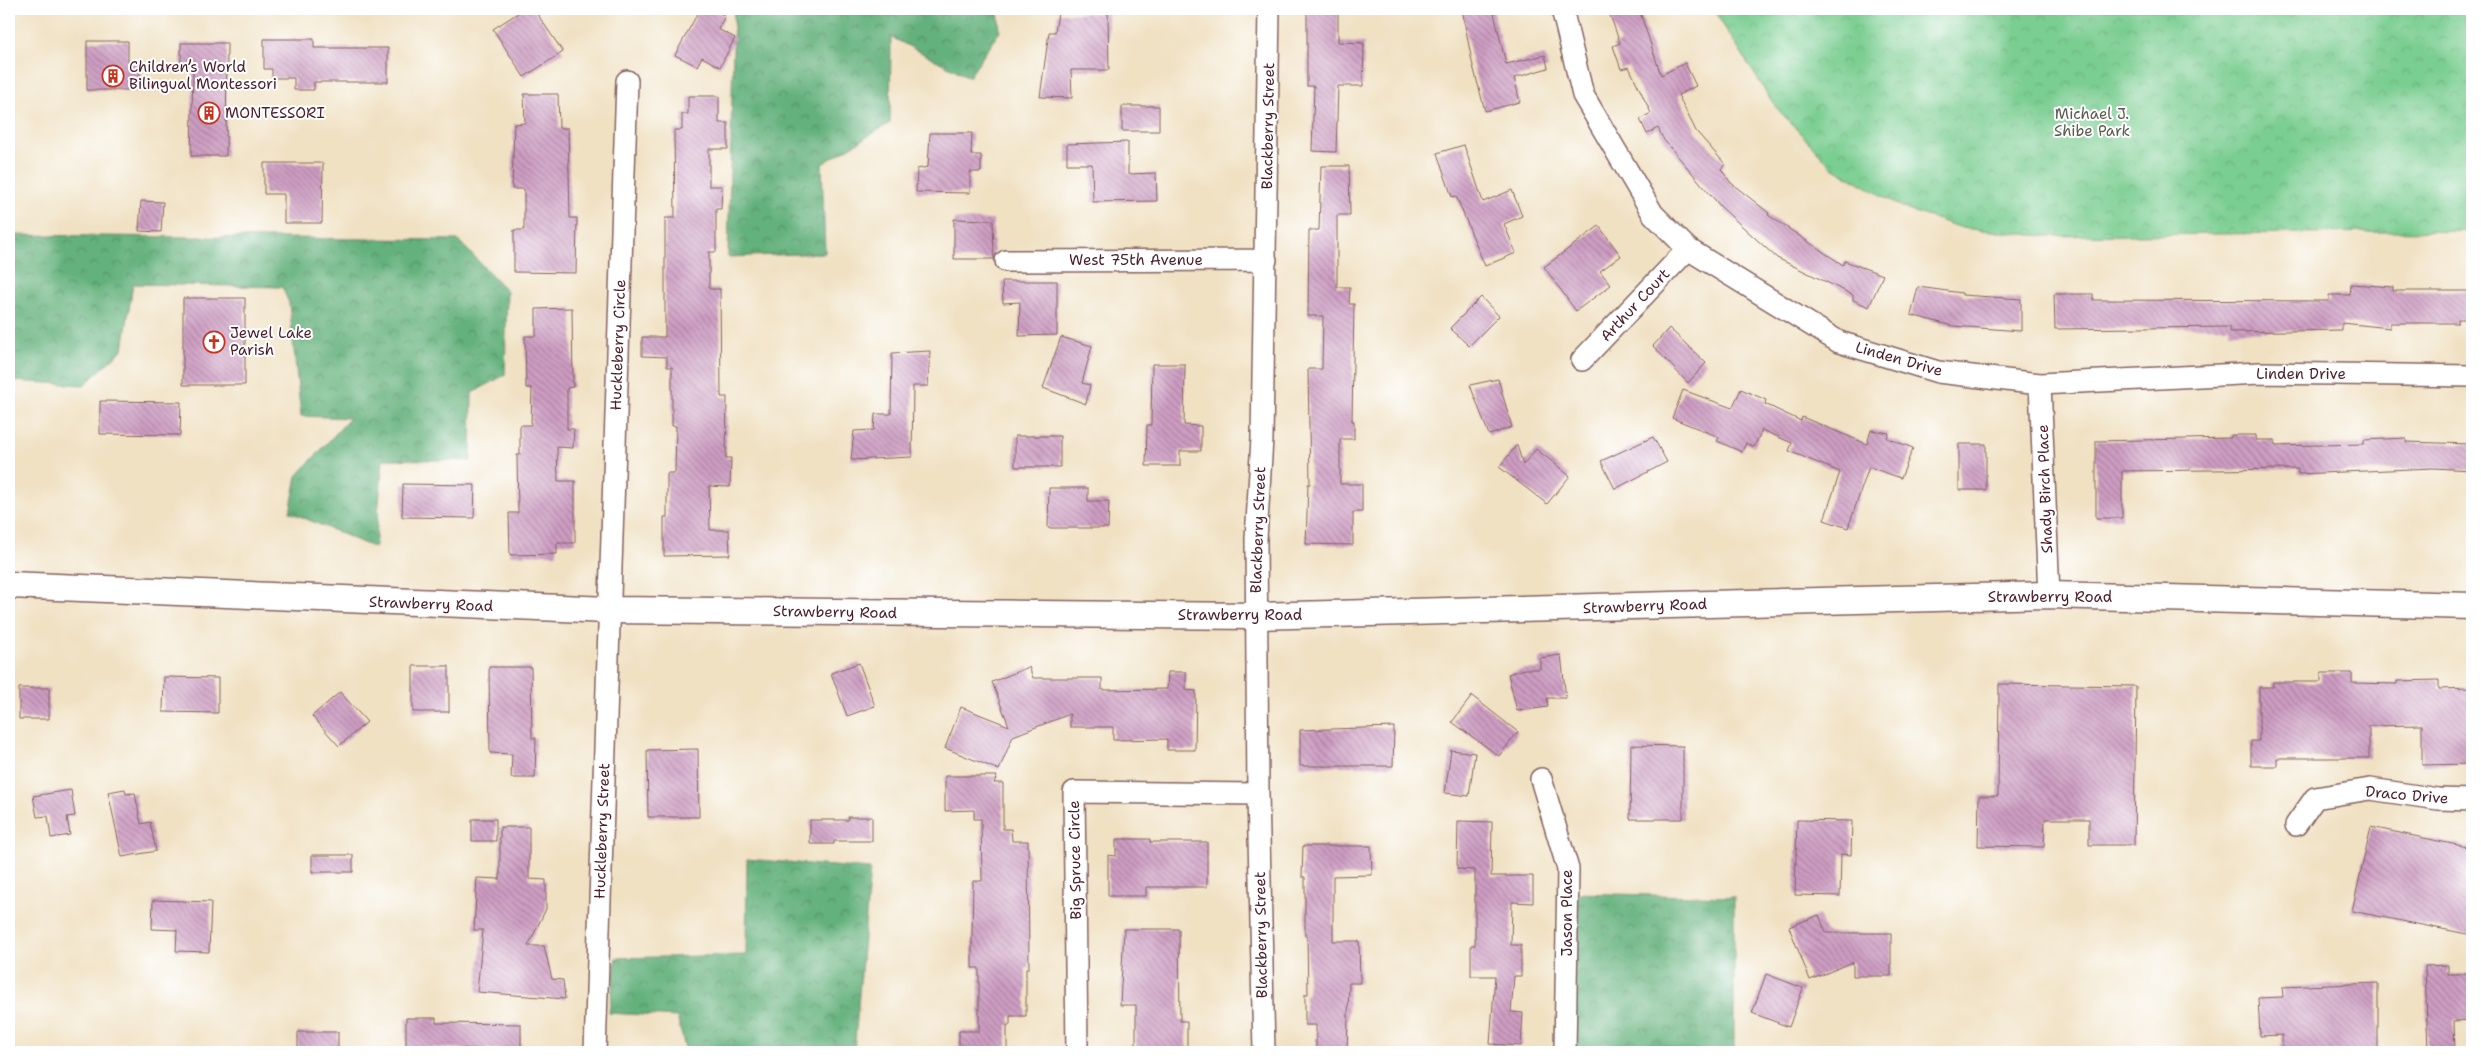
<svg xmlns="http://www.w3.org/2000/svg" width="2481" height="1061" font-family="'Shantell Sans',sans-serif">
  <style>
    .forest { fill: url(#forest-crowns); stroke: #566853 }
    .park { fill: url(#park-crowns); stroke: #62765e }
    .building { fill: url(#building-back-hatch) }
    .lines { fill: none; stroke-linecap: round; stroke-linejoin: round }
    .minor-casing { stroke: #846360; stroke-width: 24 }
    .tertiary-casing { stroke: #846360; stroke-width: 29 }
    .minor { stroke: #fff; stroke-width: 21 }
    .tertiary { stroke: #fff; stroke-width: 26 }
    .labels { text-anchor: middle; stroke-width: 4; stroke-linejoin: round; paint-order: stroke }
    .poi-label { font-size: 15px; fill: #4a1f2b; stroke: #fff; text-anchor: start }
    .park-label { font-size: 15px; fill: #5b5c4f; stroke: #fff }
    .street-label { font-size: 15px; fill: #4a1f2b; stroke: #fff }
  </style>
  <defs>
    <pattern id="forest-crowns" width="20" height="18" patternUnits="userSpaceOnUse" patternTransform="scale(1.25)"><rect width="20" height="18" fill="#63b17b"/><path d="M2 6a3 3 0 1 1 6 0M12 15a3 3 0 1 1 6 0" fill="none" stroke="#548f65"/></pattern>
    <pattern id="park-crowns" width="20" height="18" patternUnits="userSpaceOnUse" patternTransform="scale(1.25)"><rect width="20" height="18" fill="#7ace91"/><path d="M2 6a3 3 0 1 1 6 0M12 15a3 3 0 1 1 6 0" fill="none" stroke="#6bb07d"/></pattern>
    <pattern id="building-back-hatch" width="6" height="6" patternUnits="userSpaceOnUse" patternTransform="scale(1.25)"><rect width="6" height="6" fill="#cd9dc2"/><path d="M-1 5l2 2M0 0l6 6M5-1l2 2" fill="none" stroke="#a87f9e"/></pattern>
  </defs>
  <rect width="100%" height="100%" fill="#fff"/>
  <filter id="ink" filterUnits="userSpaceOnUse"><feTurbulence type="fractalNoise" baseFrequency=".02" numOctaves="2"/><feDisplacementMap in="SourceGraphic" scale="10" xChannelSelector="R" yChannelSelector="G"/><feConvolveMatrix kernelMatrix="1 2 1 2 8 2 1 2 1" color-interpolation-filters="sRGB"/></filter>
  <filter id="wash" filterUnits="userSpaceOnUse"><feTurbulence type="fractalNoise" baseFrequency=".0096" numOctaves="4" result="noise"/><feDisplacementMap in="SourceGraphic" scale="20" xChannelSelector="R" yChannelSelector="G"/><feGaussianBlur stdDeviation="1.12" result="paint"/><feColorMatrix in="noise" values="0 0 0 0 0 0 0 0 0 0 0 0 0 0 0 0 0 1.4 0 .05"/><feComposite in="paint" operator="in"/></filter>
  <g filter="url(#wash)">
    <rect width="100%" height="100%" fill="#f0e1c3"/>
    <path class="forest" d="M 734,9 L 998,9 L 1000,31 L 969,77 L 891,37 L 890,123 L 822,164 L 825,253 L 728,257 Z
      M 9,235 L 458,240 L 507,291 L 505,375 L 472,393 L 471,461 L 383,459 L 375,548 L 290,512 L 297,476 L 350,418 L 301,416 L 289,303 L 282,287 L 133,284 L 123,349 L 84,385 L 10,381 Z
      M 747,859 L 870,869 L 854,1052 L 686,1052 L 677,1017 L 609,1013 L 616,958 L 746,955 Z
      M 1574,893 L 1734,897 L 1734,1052 L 1572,1052 Z"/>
    <path class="park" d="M 1713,9 L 2472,9 L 2472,231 L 2044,236 L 1962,228 L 1905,209 L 1831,166 L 1775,106 Z"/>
    <g id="blocks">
      <path class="building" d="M 524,9 L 534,9 L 563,52 L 524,77 L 493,29 Z
        M 700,9 L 712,9 L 725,16 L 718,29 L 735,38 L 720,67 L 702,57 L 697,66 L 675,55 Z
        M 1307,9 L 1338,9 L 1338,42 L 1364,43 L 1363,86 L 1338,86 L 1336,152 L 1312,151 L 1314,86 L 1307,86 Z
        M 1462,9 L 1493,9 L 1506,64 L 1545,55 L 1548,68 L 1514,78 L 1520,102 L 1485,111 L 1472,62 Z
        M 1608,9 L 1639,9 L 1661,75 L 1685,63 L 1696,86 L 1678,95 L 1696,131 L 1725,164 L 1721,169 L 1731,183 L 1769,213 L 1768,215 L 1843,265 L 1845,261 L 1883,275 L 1869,307 L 1853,300 L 1853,295 L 1777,258 L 1721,207 L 1664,140 L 1658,128 L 1647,134 L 1640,119 L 1651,113 L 1629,67 L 1621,69 L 1613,46 L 1620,43 Z
        M 1058,13 L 1108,13 L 1109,70 L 1071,70 L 1072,98 L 1040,97 L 1049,32 L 1055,32 Z
        M 264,39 L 314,39 L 314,48 L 388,48 L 388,82 L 314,82 L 314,90 L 294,90 L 294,78 L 272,78 L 272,69 L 264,69 Z
        M 87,41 L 128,41 L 128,62 L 140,62 L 140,90 L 87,90 Z
        M 181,43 L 227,43 L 226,156 L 191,156 L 193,69 L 181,69 Z
        M 524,94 L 558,94 L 559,128 L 568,128 L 570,218 L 577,218 L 576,273 L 514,272 L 514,230 L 524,230 L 524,189 L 512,189 L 514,124 L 525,123 Z
        M 688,96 L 719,96 L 719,123 L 728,123 L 728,149 L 709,149 L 709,186 L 722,186 L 721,209 L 716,209 L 716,252 L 709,252 L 709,289 L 720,289 L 721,397 L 727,397 L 726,458 L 731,458 L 730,487 L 709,486 L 710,530 L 729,530 L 730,555 L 664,556 L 664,517 L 667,517 L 667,473 L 675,473 L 676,426 L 672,426 L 672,367 L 667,367 L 667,357 L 642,356 L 642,337 L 665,337 L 665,218 L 675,218 L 674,130 L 682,130 L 682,114 L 688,114 Z
        M 1122,106 L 1159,106 L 1159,131 L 1122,131 Z
        M 930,133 L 972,133 L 971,155 L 981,155 L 981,172 L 970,172 L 970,193 L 916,192 L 917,169 L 928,167 Z
        M 1128,142 L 1128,174 L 1156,173 L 1157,201 L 1093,202 L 1092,164 L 1067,164 L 1067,144 Z
        M 1464,145 L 1483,202 L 1512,190 L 1522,216 L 1504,224 L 1516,253 L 1485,266 L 1456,196 L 1452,197 L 1437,153 Z
        M 264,163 L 323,163 L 322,223 L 284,223 L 284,194 L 264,194 Z
        M 1321,166 L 1349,166 L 1350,215 L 1337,215 L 1337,287 L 1350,287 L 1349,304 L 1354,304 L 1352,421 L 1354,421 L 1354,439 L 1340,439 L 1340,484 L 1362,484 L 1362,512 L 1353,512 L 1353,545 L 1306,544 L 1308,484 L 1310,484 L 1308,369 L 1322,369 L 1323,316 L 1308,316 L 1309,230 L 1319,230 Z
        M 141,201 L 163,202 L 161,232 L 139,231 Z
        M 954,219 L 993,220 L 994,259 L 954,259 Z
        M 1599,226 L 1621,256 L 1600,271 L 1611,285 L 1576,311 L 1544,267 Z
        M 1002,281 L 1057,281 L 1057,335 L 1019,336 L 1020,302 L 1003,303 Z
        M 2351,284 L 2393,287 L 2393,291 L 2472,291 L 2472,319 L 2458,319 L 2458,323 L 2390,323 L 2390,328 L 2342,323 L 2342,330 L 2229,332 L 2229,327 L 2055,329 L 2054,294 L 2093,294 L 2093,300 L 2329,301 L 2329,295 L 2350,295 Z
        M 1918,287 L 1962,293 L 1962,295 L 2021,299 L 2021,331 L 1953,326 L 1911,315 Z
        M 1481,297 L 1499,316 L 1469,346 L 1450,328 Z
        M 183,298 L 245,298 L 245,385 L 183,385 Z
        M 572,308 L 573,387 L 567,388 L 567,429 L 574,429 L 573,448 L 557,447 L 558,481 L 575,481 L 575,543 L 557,543 L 557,554 L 510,555 L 509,513 L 518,513 L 517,455 L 520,455 L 520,425 L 531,425 L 532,388 L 526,388 L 525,336 L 536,336 L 536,309 Z
        M 1669,328 L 1706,363 L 1688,383 L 1653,346 Z
        M 1061,337 L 1092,346 L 1082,383 L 1090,385 L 1086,404 L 1043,388 Z
        M 930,351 L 928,386 L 913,386 L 912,457 L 851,460 L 854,431 L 874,430 L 875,414 L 891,414 L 892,353 Z
        M 1152,364 L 1185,364 L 1184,425 L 1201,426 L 1201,451 L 1180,451 L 1180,466 L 1146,466 L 1147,425 L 1151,425 Z
        M 1498,379 L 1512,427 L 1489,435 L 1470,385 Z
        M 1741,389 L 1766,400 L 1765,404 L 1801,421 L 1802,417 L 1867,444 L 1871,430 L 1889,433 L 1887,438 L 1913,448 L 1901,478 L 1869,467 L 1848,528 L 1824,520 L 1840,472 L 1789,451 L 1792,443 L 1762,430 L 1754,447 L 1746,443 L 1742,452 L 1717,441 L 1719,437 L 1672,418 L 1683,390 L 1732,408 Z
        M 100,401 L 181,402 L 180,435 L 100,434 Z
        M 2231,435 L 2256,435 L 2256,440 L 2275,440 L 2275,446 L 2364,444 L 2364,440 L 2406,438 L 2406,442 L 2472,444 L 2472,470 L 2433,468 L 2298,474 L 2298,469 L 2122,471 L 2122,518 L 2096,518 L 2096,441 L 2231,438 Z
        M 1015,436 L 1060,436 L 1060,467 L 1015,467 Z
        M 1653,437 L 1667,462 L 1615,489 L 1601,461 Z
        M 1959,444 L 1986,444 L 1986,490 L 1959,490 Z
        M 1517,445 L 1523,465 L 1536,449 L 1570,476 L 1547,504 L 1499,467 Z
        M 403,484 L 475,485 L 474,518 L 402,517 Z
        M 1049,488 L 1088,488 L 1088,501 L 1109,501 L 1108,528 L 1048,528 Z
        M 1561,655 L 1566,698 L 1547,698 L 1548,707 L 1517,711 L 1508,674 L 1524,669 L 1540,669 L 1540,658 Z
        M 859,663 L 875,706 L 847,716 L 831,673 Z
        M 413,666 L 449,666 L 449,712 L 413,712 Z
        M 489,667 L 531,667 L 532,738 L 536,738 L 535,778 L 511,778 L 512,754 L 490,753 Z
        M 1029,667 L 1033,678 L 1102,678 L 1102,690 L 1167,689 L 1168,672 L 1186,672 L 1186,690 L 1196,691 L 1195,750 L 1167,750 L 1167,739 L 1113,740 L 1113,727 L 1070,727 L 1070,714 L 1013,736 L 999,770 L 945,748 L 961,707 L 1009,726 L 992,682 Z
        M 2321,673 L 2352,673 L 2352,683 L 2397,684 L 2397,681 L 2439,680 L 2439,689 L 2472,688 L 2472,764 L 2422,765 L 2422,725 L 2369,726 L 2369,758 L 2277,758 L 2277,766 L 2251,766 L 2251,741 L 2259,741 L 2259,687 L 2273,687 L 2273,682 L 2321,682 Z
        M 164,677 L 218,678 L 218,713 L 163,712 Z
        M 1999,684 L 2136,686 L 2134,845 L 2089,845 L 2089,819 L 2045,819 L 2044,847 L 1978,846 L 1979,796 L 1998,796 Z
        M 19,688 L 49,688 L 49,719 L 19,719 Z
        M 340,692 L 367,722 L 339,746 L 312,716 Z
        M 1472,696 L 1518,732 L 1499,756 L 1452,722 Z
        M 1394,727 L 1393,766 L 1300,766 L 1300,730 Z
        M 1631,745 L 1683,746 L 1683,819 L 1630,819 Z
        M 698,749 L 699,817 L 648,817 L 647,750 Z
        M 1451,750 L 1475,753 L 1469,796 L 1445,793 Z
        M 945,776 L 997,776 L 994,783 L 1003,783 L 1003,829 L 1011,829 L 1012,841 L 1028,841 L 1029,968 L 1026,968 L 1026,1016 L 1010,1016 L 1010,1025 L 1007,1025 L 1007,1052 L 959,1052 L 959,1031 L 979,1031 L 979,968 L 972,968 L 972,935 L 973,881 L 982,881 L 981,819 L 974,819 L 974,810 L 945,811 Z
        M 125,789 L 126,794 L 135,793 L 141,824 L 150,822 L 156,851 L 122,857 L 108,792 Z
        M 71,790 L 75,816 L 67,817 L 70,835 L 51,838 L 48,816 L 37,817 L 33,796 Z
        M 848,817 L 872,817 L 872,841 L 834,841 L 834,844 L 810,844 L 810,820 L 848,820 Z
        M 472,819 L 496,819 L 496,841 L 472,841 Z
        M 1797,820 L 1852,821 L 1851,855 L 1841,854 L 1840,896 L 1795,895 Z
        M 1458,821 L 1492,822 L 1491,876 L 1533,876 L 1533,903 L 1512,902 L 1511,945 L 1521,945 L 1521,976 L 1514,976 L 1511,1012 L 1523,1013 L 1521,1046 L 1490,1044 L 1495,976 L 1471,976 L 1471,945 L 1475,945 L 1475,870 L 1457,869 Z
        M 500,827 L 529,827 L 529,879 L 546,880 L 546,909 L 528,946 L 544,946 L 552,979 L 563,980 L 565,999 L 477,992 L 483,930 L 474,930 L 477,878 L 500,879 Z
        M 2371,827 L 2472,848 L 2472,935 L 2352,911 Z
        M 1116,839 L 1150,839 L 1150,842 L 1207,842 L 1207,887 L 1146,887 L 1146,896 L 1108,896 L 1108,855 L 1116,856 Z
        M 1303,846 L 1371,846 L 1372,875 L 1333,876 L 1333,941 L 1359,941 L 1360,983 L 1349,983 L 1347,1052 L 1316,1052 L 1316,1025 L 1305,1025 L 1305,994 L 1308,994 L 1307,936 L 1305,936 L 1305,877 L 1302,877 Z
        M 312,855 L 353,855 L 353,872 L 312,872 Z
        M 153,900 L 211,902 L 209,952 L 176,951 L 177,930 L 152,929 Z
        M 1819,915 L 1826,933 L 1891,933 L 1891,976 L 1853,976 L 1853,962 L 1810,980 L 1789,927 Z
        M 1124,929 L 1179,929 L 1180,1021 L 1187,1021 L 1187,1052 L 1136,1052 L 1136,1005 L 1120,1005 Z
        M 2448,965 L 2448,974 L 2472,974 L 2472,1020 L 2454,1021 L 2455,1052 L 2428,1052 L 2425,966 Z
        M 1766,974 L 1803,988 L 1789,1027 L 1752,1013 Z
        M 2378,983 L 2378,1052 L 2282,1052 L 2282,1035 L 2260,1036 L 2258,998 L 2283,997 L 2282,987 Z
        M 406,1018 L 436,1018 L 436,1023 L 521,1024 L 521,1050 L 406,1047 Z
        M 298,1032 L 338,1032 L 338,1052 L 298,1052 Z"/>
    </g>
  </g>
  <g filter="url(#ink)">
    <use href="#blocks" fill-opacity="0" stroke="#846360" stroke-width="1"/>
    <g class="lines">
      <g class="minor-casing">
        <path id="minor" d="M 1562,9 L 1583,95 L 1653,214 L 1688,249 L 1839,342 L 1938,372 L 2040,384 L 2260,373 L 2472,376
          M 1006,261 L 1266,260
          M 1582,360 L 1688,249
          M 2040,384 L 2049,595
          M 1541,779 L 1568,869 L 1565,1052
          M 2296,825 L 2315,798 L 2370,789 L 2438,799 L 2472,800
          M 595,1052 L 627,81
          M 1077,1052 L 1074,792 L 1258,794
          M 1264,1052 L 1258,794 L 1256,539 L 1262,439 L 1269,9"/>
      </g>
      <g class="tertiary-casing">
        <path id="tertiary" d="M 9,585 L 608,610 L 1255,616 L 2049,595 L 2472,606"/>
      </g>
      <use href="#minor" class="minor"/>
      <use href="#tertiary" class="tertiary"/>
    </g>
  </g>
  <defs>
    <g id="building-ring" transform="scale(1.125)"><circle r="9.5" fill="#fff" stroke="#c8321e" stroke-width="1.5"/><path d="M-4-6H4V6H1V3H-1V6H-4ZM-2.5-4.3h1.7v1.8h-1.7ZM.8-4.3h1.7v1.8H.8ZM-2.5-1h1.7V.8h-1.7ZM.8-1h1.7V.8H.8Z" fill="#c8321e"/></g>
    <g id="church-ring" transform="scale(1.125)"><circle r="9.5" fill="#fff" stroke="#c8321e" stroke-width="1.5"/><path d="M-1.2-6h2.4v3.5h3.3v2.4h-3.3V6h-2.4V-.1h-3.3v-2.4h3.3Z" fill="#c8321e"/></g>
  </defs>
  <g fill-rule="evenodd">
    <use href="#building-ring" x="113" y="76"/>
    <use href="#building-ring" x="209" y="113"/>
    <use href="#church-ring" x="214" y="342"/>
  </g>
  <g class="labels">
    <g class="poi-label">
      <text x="129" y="72">Children’s World<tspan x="129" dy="17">Bilingual Montessori</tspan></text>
      <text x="225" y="118">MONTESSORI</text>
      <text x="230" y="338">Jewel Lake<tspan x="230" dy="17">Parish</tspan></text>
    </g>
    <g class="park-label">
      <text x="2092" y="119">Michael J.<tspan x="2092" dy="17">Shibe Park</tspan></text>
    </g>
    <g class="street-label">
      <text transform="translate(1268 126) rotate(-89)" y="5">Blackberry Street</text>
      <text x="1136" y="265">West 75th Avenue</text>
      <text transform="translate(1635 305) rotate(-47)" y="5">Arthur Court</text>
      <text transform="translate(618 345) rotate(-88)" y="5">Huckleberry Circle</text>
      <text transform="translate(1899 359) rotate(16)" y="5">Linden Drive</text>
      <text x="2301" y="379">Linden Drive</text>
      <text transform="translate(2045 489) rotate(-92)" y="5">Shady Birch Place</text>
      <text transform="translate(1258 530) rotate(-88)" y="5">Blackberry Street</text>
      <text x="2050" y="602">Strawberry Road</text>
      <text transform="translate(431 604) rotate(2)" y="5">Strawberry Road</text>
      <text transform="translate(1645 606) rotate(-2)" y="5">Strawberry Road</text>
      <text transform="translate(835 612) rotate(1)" y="5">Strawberry Road</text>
      <text x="1240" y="620">Strawberry Road</text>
      <text transform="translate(2407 795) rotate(5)" y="5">Draco Drive</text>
      <text transform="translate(602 831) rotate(-88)" y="5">Huckleberry Street</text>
      <text transform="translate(1075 860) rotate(-91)" y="5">Big Spruce Circle</text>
      <text transform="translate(1567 913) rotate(-90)" y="5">Jason Place</text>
      <text transform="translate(1261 935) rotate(-91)" y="5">Blackberry Street</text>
    </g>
  </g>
  <rect width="2481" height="1061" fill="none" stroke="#fff" stroke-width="30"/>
</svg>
